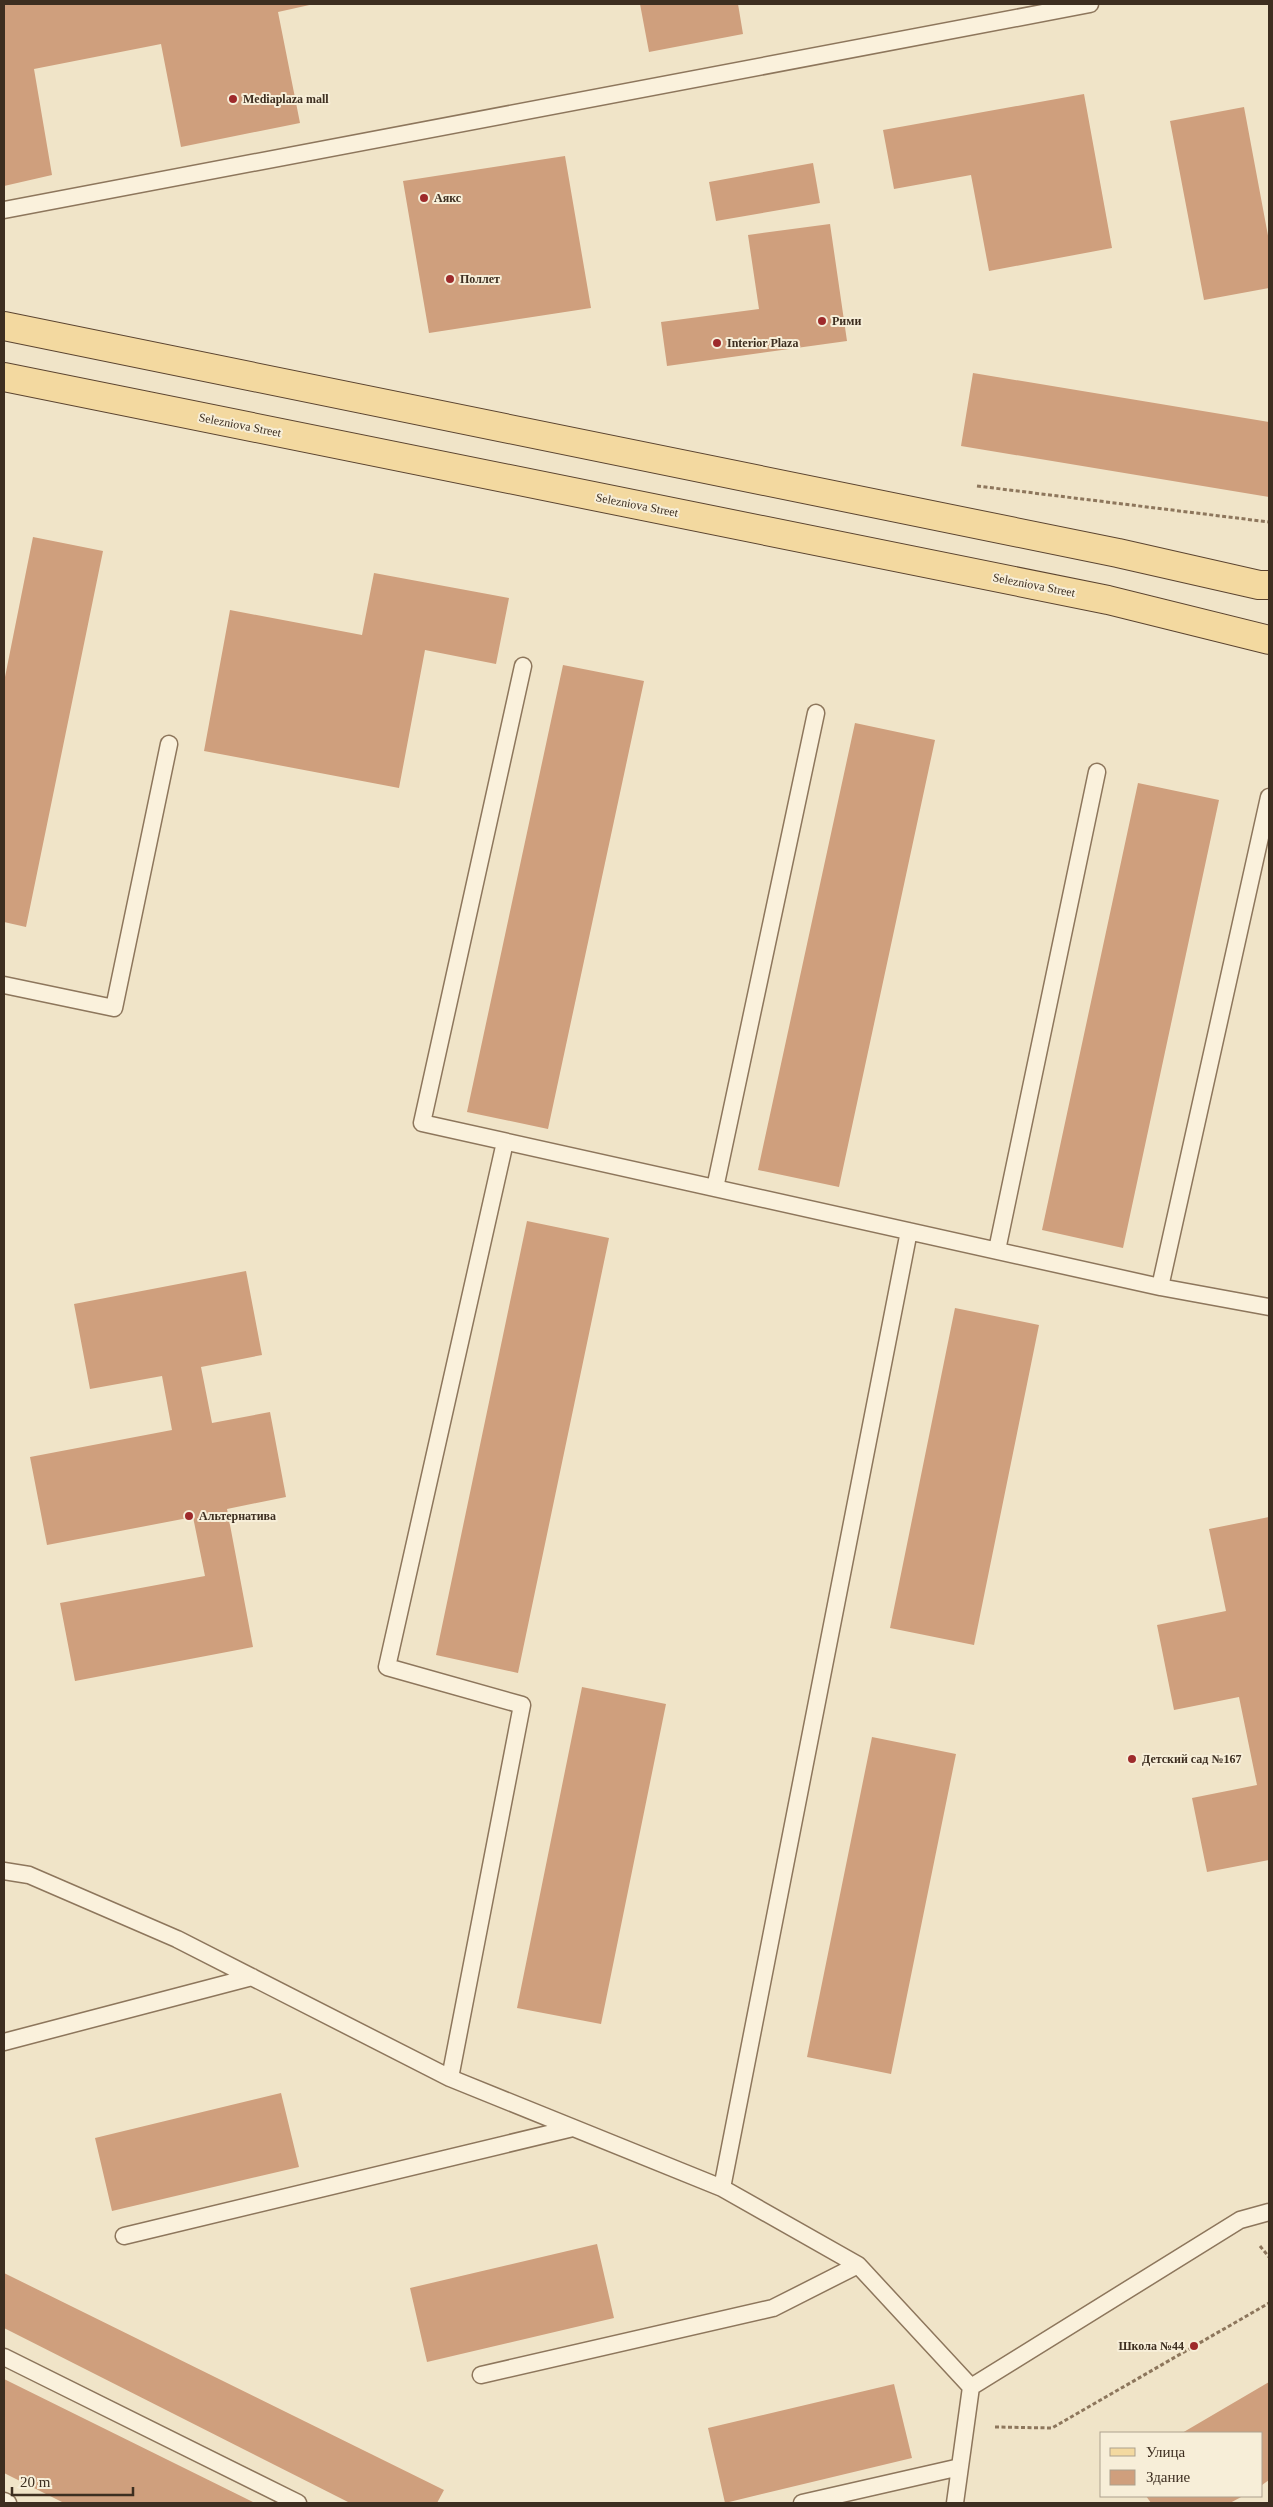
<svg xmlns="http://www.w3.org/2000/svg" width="1273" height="2507" font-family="Georgia,serif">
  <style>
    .building { fill: #cf9f7d }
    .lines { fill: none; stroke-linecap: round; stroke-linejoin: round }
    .service-casing { stroke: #8d765c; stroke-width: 19 }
    .primary-casing { stroke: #5b4430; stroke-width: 30 }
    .path { stroke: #8d765c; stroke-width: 3; stroke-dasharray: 4 2.5; stroke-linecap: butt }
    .service { stroke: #faf1dc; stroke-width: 16 }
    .primary { stroke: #f3d9a0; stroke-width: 28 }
    .poi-dot { fill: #9e2a2b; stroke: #f7eed8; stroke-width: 2 }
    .labels { text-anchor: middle; stroke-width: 4; stroke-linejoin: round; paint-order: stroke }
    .poi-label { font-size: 12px; font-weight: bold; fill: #3d2e20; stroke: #f7eed8; text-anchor: start }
    .street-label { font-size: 12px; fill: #3d2e20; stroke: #f7eed8 }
  </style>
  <rect width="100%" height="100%" fill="#f0e4c8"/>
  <path class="building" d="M 4,4 L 314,4 L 278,12 L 300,123 L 181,147 L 161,44 L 34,69 L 52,175 L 4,186 Z
    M 640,4 L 738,4 L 743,34 L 649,52 Z
    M 1084,94 L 1112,248 L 989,271 L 971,175 L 894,189 L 883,130 Z
    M 1244,107 L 1269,241 L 1269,288 L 1204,300 L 1170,121 Z
    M 565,156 L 591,308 L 429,333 L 403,181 Z
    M 813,163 L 820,203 L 716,221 L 709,182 Z
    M 830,224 L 847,341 L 667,366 L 661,322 L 759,309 L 748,235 Z
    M 973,373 L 1269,422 L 1269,497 L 961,446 Z
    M 33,537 L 103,551 L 26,927 L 4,922 L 4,682 Z
    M 374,573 L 509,598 L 496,664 L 425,650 L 399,788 L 204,751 L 230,610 L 362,635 Z
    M 563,665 L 644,681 L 548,1129 L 467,1112 Z
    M 855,723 L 935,740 L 839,1187 L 758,1170 Z
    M 1138,783 L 1219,800 L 1123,1248 L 1042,1230 Z
    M 527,1221 L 609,1238 L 518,1673 L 436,1655 Z
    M 246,1271 L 262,1355 L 201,1367 L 212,1423 L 270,1412 L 286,1497 L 227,1509 L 253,1647 L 75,1681 L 60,1603 L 205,1576 L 193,1517 L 47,1545 L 30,1457 L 172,1430 L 162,1376 L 90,1389 L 74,1304 Z
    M 955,1308 L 1039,1325 L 974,1645 L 890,1628 Z
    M 1269,1517 L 1269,1860 L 1207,1872 L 1192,1798 L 1257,1785 L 1239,1697 L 1174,1710 L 1157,1625 L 1226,1611 L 1209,1529 Z
    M 582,1687 L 666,1704 L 601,2024 L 517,2008 Z
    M 872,1737 L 956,1754 L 891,2074 L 807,2057 Z
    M 281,2093 L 299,2167 L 112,2211 L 95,2138 Z
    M 597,2244 L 614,2318 L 427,2362 L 410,2288 Z
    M 4,2273 L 444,2490 L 437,2503 L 350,2503 L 4,2328 Z
    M 4,2379 L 255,2503 L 64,2503 L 4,2473 Z
    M 1269,2382 L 1269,2480 L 1262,2485 L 1262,2433 L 1182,2433 Z
    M 894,2384 L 912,2458 L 725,2503 L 708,2428 Z
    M 1146,2496 L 1243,2496 L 1230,2503 L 1151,2503 Z"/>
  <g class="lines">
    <g class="service-casing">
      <path id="service" d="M 4,210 L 1090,4
        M 523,666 L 422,1123 L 1160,1287 L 1269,1307
        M 4,985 L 114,1008 L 169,744
        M 715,1188 L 816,713
        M 997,1250 L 1097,772
        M 1160,1287 L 1269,797
        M 4,1871 L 29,1875 L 177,1939 L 450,2078 L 722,2188 L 858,2265 L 971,2387 L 1240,2220 L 1269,2212
        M 4,2042 L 252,1977
        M 450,2078 L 522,1705 L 387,1667 L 505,1142
        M 722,2188 L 909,1231
        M 124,2236 L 573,2128
        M 4,2357 L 298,2503
        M 481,2375 L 773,2308 L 858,2265
        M 4,2501 L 8,2503
        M 802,2503 L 960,2467
        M 955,2503 L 971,2387"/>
    </g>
    <g class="primary-casing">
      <path id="primary" d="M 4,326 L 1118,553 L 1259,585 L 1269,585
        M 4,377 L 1108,600 L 1269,640"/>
    </g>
    <path class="path" d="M 977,486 L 1269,522
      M 1260,2246 L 1269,2257
      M 995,2427 L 1052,2428 L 1269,2303"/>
    <use href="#service" class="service"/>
    <use href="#primary" class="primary"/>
  </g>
  <g class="poi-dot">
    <circle cx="233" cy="99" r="5"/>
    <circle cx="424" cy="198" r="5"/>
    <circle cx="450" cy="279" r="5"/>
    <circle cx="822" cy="321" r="5"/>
    <circle cx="717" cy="343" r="5"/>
    <circle cx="189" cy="1516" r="5"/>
    <circle cx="1132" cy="1759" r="5"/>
    <circle cx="1194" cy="2346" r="5"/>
  </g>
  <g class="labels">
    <g class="poi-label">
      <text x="243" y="103">Mediaplaza mall</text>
      <text x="434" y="202">Аякс</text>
      <text x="460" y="283">Поллет</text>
      <text x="832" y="325">Рими</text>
      <text x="727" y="347">Interior Plaza</text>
      <text x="199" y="1520">Альтернатива</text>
      <text x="1142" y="1763">Детский сад №167</text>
      <text x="1184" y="2350" text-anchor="end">Школа №44</text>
    </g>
    <g class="street-label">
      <text transform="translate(240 425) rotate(11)" y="4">Selezniova Street</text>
      <text transform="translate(637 505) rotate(11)" y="4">Selezniova Street</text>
      <text transform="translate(1034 585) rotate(11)" y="4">Selezniova Street</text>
    </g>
  </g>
  <rect width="1273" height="2507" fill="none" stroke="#3d2e20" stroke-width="10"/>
  <rect x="1100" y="2432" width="162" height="65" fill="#f7eed8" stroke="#ada18e"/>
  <rect x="1110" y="2448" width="25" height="8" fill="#f3d9a0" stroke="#ada18e"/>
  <text x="1146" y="2457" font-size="15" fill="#3d2e20">Улица</text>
  <rect x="1110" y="2470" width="25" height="15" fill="#cf9f7d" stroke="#ada18e"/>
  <text x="1146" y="2482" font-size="15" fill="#3d2e20">Здание</text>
  <path d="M12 2487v8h121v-8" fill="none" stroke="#3d2e20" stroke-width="2.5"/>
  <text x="20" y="2487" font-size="15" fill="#3d2e20" stroke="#f7eed8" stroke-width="4" paint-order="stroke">20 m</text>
</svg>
